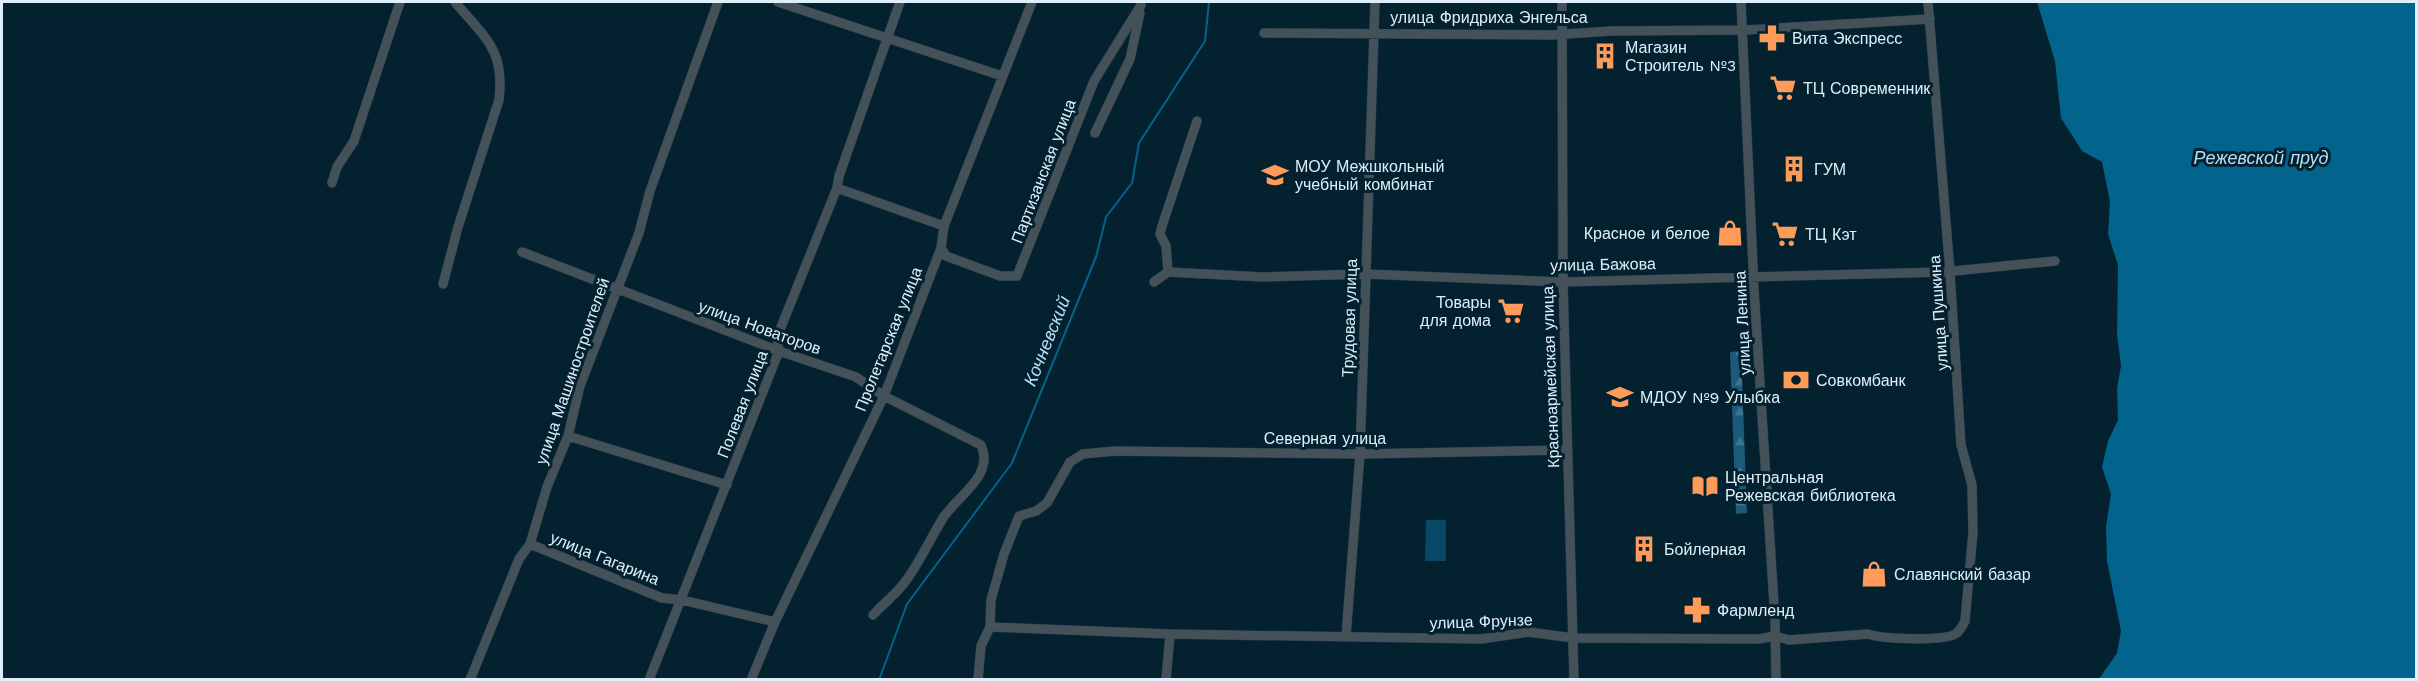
<svg xmlns="http://www.w3.org/2000/svg" width="2418" height="681" font-family="'Work Sans',sans-serif">
  <style>
    .forest { fill: url(#forest-firs) }
    .garden { fill: #064865 }
    .water { fill: #02648d }
    .lines { fill: none; stroke-linecap: round; stroke-linejoin: round }
    .stream { stroke: #02648d; stroke-width: 2 }
    .minor-casing { stroke: #233e4c; stroke-width: 10 }
    .minor { stroke: #455159; stroke-width: 9 }
    .labels { text-anchor: middle; stroke-width: 6; stroke-linejoin: round; paint-order: stroke }
    .street-label { font-size: 16px; fill: #dfeffa; stroke: #042130 }
    .poi-label { font-size: 16px; fill: #dfeffa; stroke: #042130; text-anchor: start }
    .water-label { font-size: 18px; font-style: italic; fill: #b7def6; stroke: #042130 }
  </style>
  <defs>
    <pattern id="forest-firs" width="22" height="20" patternUnits="userSpaceOnUse" patternTransform="scale(1.5)"><rect width="22" height="20" fill="#1c5a7a"/><path d="M5 1l3.5 6h-7zM16 11l3.5 6h-7z" fill="#3d728e"/></pattern>
  </defs>
  <rect width="100%" height="100%" fill="#042130"/>
  <path class="forest" d="M 1741,351 L 1747,513 L 1736,514 L 1730,352 Z"/>
  <path class="garden" d="M 1426,520 L 1446,520 L 1446,561 L 1425,561 Z"/>
  <path class="water" d="M 2037,2 L 2416,2 L 2416,679 L 2099,679 L 2117,653 L 2121,631 L 2107,561 L 2106,527 L 2111,494 L 2102,467 L 2108,441 L 2118,420 L 2117,388 L 2121,366 L 2117,334 L 2118,265 L 2108,234 L 2110,202 L 2102,162 L 2082,151 L 2061,118 L 2055,61 Z"/>
  <g class="lines">
    <path class="stream" d="M 879,680 L 907,604 L 1012,463 L 1096,257 L 1106,217 L 1132,183 L 1139,143 L 1205,41 L 1209,2"/>
    <g class="minor-casing">
      <path id="minor" d="M 778,2 L 1002,76
        M 1562,2 L 1563,282 L 1574,680
        M 1741,2 L 1754,289 L 1775,620 L 1776,680
        M 1264,33 L 1551,35 L 1612,31 L 1746,30 L 1930,19
        M 1095,133 L 1130,59 L 1140,13
        M 332,183 L 337,167 L 354,141 L 400,2
        M 837,188 L 944,226
        M 941,248 L 946,256 L 1000,276 L 1017,276 L 1094,81 L 1141,5
        M 522,252 L 779,351 L 856,377 L 884,396 L 981,445 C 995,476 957,496 943,518 C 930,539 920,562 905,582 C 896,594 883,604 873,615
        M 1168,272 L 1166,246 L 1160,234 L 1162,226 L 1197,121
        M 1154,282 L 1168,272 L 1263,277 L 1365,274 L 1563,282 L 1944,272 L 2055,261
        M 443,284 L 458,227 L 499,100 C 505,49 485,38 455,2
        M 568,436 L 727,485
        M 530,544 L 662,598 L 682,600 L 775,622
        M 990,627 L 1170,634 L 1481,639 L 1529,632 L 1573,638 L 1759,639 L 1775,636 L 1789,640 L 1868,634 C 1882,639 1945,642 1957,633 C 1960,630 1963,625 1965,621 L 1973,532 L 1972,485 L 1961,445 L 1950,272 L 1928,2
        M 1346,636 L 1360,454 L 1375,2
        M 470,680 L 519,559 L 530,544 L 547,487 L 568,436 L 580,386 L 639,233 L 650,191 L 718,2
        M 649,680 L 779,351 L 777,337 L 837,188 L 839,176 L 900,2
        M 751,680 L 775,622 L 884,396 L 941,248 L 944,226 L 1032,2
        M 978,680 L 981,646 L 990,627 L 991,600 L 1004,554 L 1019,516 L 1036,511 L 1047,503 L 1070,462 L 1083,454 L 1115,451 L 1360,454 L 1567,450
        M 1166,680 L 1170,634"/>
    </g>
    <use href="#minor" class="minor"/>
  </g>
  <defs>
    <g id="pharmacy-bare" transform="scale(2.07)"><path d="M-2-6h4v4h4v4h-4v4h-4v-4h-4v-4h4Z" fill="#fe9b59" stroke="#042130" stroke-width="2.5" paint-order="stroke"/></g>
    <g id="building-bare" transform="scale(2.07)"><path d="M-4-6H4V6H1V3H-1V6H-4ZM-2.5-4.3h1.7v1.8h-1.7ZM.8-4.3h1.7v1.8H.8ZM-2.5-1h1.7V.8h-1.7ZM.8-1h1.7V.8H.8Z" fill="#fe9b59" stroke="#042130" stroke-width="2.5" paint-order="stroke"/></g>
    <g id="supermarket-bare" transform="scale(2.07)"><path d="M-6-5.5h2.5l.6 2H6L4.5 2H-2.5L-4.4-4H-6ZM-1.5 3.2a1.3 1.3 0 1 0 .1 0ZM3 3.2a1.3 1.3 0 1 0 .1 0Z" fill="#fe9b59" stroke="#042130" stroke-width="2.5" paint-order="stroke"/></g>
    <g id="school-bare" transform="scale(2.07)"><path d="M0-5L7-2L0 1L-7-2ZM-4 1L0 2.5L4 1V4Q0 6-4 4Z" fill="#fe9b59" stroke="#042130" stroke-width="2.5" paint-order="stroke"/></g>
    <g id="shop-bare" transform="scale(2.07)"><path d="M-5-2.5h2.3a2.7 3.5 0 0 1 5.4 0H5L5.5 6h-11ZM-1.5-2.5h3a1.5 2.3 0 0 0-3 0Z" fill="#fe9b59" stroke="#042130" stroke-width="2.5" paint-order="stroke"/></g>
    <g id="bank-bare" transform="scale(2.07)"><path d="M-6-4H6V4H-6ZM0-2.3a2.3 2.3 0 1 0 0 4.6a2.3 2.3 0 1 0 0-4.6Z" fill="#fe9b59" stroke="#042130" stroke-width="2.5" paint-order="stroke"/></g>
    <g id="library-bare" transform="scale(2.07)"><path d="M-6-4Q-3-5.5-.7-3.5V5Q-3 3-6 4ZM6-4Q3-5.5 .7-3.5V5Q3 3 6 4Z" fill="#fe9b59" stroke="#042130" stroke-width="2.5" paint-order="stroke"/></g>
  </defs>
  <g fill-rule="evenodd">
    <use href="#pharmacy-bare" x="1772" y="38"/>
    <use href="#building-bare" x="1605" y="56"/>
    <use href="#supermarket-bare" x="1783" y="88"/>
    <use href="#building-bare" x="1794" y="169"/>
    <use href="#school-bare" x="1275" y="175"/>
    <use href="#shop-bare" x="1730" y="233"/>
    <use href="#supermarket-bare" x="1785" y="234"/>
    <use href="#supermarket-bare" x="1511" y="311"/>
    <use href="#bank-bare" x="1796" y="380"/>
    <use href="#school-bare" x="1620" y="397"/>
    <use href="#library-bare" x="1705" y="486"/>
    <use href="#building-bare" x="1644" y="549"/>
    <use href="#shop-bare" x="1874" y="574"/>
    <use href="#pharmacy-bare" x="1697" y="610"/>
  </g>
  <g class="labels">
    <g class="street-label">
      <text x="1489" y="23">улица Фридриха Энгельса</text>
      <text transform="translate(1043 171) rotate(-69)" y="6">Партизанская улица</text>
      <text transform="translate(1603 264) rotate(-1)" y="6">улица Бажова</text>
      <text transform="translate(1938 313) rotate(-94)" y="6">улица Пушкина</text>
      <text transform="translate(1349 318) rotate(-88)" y="6">Трудовая улица</text>
      <text transform="translate(1742 323) rotate(-93)" y="6">улица Ленина</text>
      <text transform="translate(760 327) rotate(20)" y="6">улица Новаторов</text>
      <text transform="translate(888 339) rotate(-68)" y="6">Пролетарская улица</text>
      <text transform="translate(572 371) rotate(-71)" y="6">улица Машиностроителей</text>
      <text transform="translate(1550 377) rotate(-92)" y="6">Красноармейская улица</text>
      <text transform="translate(742 404) rotate(-69)" y="6">Полевая улица</text>
      <text x="1325" y="444">Северная улица</text>
      <text transform="translate(605 558) rotate(22)" y="6">улица Гагарина</text>
      <text transform="translate(1481 621) rotate(-2)" y="6">улица Фрунзе</text>
    </g>
    <g class="poi-label">
      <text x="1792" y="44">Вита Экспресс</text>
      <text x="1625" y="53">Магазин<tspan x="1625" dy="18">Строитель №3</tspan></text>
      <text x="1803" y="94">ТЦ Современник</text>
      <text x="1295" y="172">МОУ Межшкольный<tspan x="1295" dy="18">учебный комбинат</tspan></text>
      <text x="1814" y="175">ГУМ</text>
      <text x="1710" y="239" text-anchor="end">Красное и белое</text>
      <text x="1805" y="240">ТЦ Кэт</text>
      <text x="1491" y="308" text-anchor="end">Товары<tspan x="1491" dy="18">для дома</tspan></text>
      <text x="1816" y="386">Совкомбанк</text>
      <text x="1640" y="403">МДОУ №9 Улыбка</text>
      <text x="1725" y="483">Центральная<tspan x="1725" dy="18">Режевская библиотека</tspan></text>
      <text x="1664" y="555">Бойлерная</text>
      <text x="1894" y="580">Славянский базар</text>
      <text x="1717" y="616">Фармленд</text>
    </g>
    <g class="water-label">
      <text x="2261" y="164">Режевской пруд</text>
      <text transform="translate(1047 341) rotate(-68)" y="6">Кочневский</text>
    </g>
  </g>
  <rect width="2418" height="681" fill="none" stroke="#dfeffa" stroke-width="6"/>
</svg>
